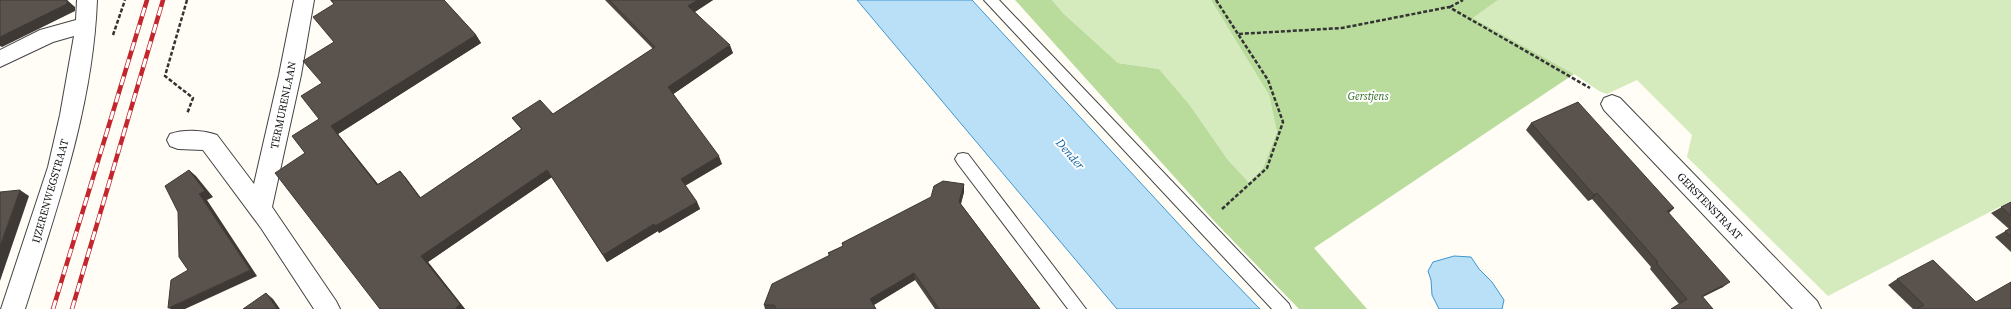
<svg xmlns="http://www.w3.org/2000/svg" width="2011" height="309" font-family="'Source Serif 4',serif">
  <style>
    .green { fill: #d5ebbd }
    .forest { fill: #b9dc9c }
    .water { fill: #b9e0f7; stroke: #3f96cf }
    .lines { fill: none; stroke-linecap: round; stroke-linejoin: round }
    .lane-casing { stroke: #444; stroke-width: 2 }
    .street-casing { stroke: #444; stroke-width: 2 }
    .path { stroke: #333; stroke-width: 2.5; stroke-dasharray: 4 2; stroke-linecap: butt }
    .lane { fill: #fff; fill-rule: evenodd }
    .street { fill: #fff; fill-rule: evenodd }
    .rail-casing { stroke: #c4262e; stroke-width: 4.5 }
    .rail { stroke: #fff; stroke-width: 3; stroke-dasharray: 9; stroke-linecap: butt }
    .wall { fill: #4d4742 }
    .shaded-wall { fill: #3f3936 }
    .building { fill: #5a524d; stroke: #3f3936 }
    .labels { text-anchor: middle; stroke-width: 4; stroke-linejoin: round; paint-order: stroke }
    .park-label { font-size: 11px; font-style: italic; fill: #2f6b1f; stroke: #fff }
    .street-label { font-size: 11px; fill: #111; stroke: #fff }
    .water-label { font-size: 12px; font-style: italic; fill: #1768a6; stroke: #fff }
  </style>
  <rect width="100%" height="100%" fill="#fffdf5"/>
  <path class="green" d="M 1052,0 L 1211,0 L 1269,95 L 1277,132 L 1263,168 L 1249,184 L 1228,160 L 1189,104 L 1159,69 L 1118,63 L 1063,13 Z
    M 1498,0 L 2011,0 L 2011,201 L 1828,296 L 1687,157 L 1692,135 L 1637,80 L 1607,94 L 1599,91 L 1574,74 L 1473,18 Z"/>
  <path class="forest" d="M 1015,0 L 1052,0 L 1063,13 L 1118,63 L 1159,69 L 1189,104 L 1228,160 L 1249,183 L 1263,168 L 1277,132 L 1269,95 L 1211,0 L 1498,0 L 1473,18 L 1574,74 L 1314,248 L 1367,309 L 1299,309 L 1215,222 Z"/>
  <path class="water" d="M 857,0 L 972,0 L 1198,245 L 1260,309 L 1117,309 Z
    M 1454,256 L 1471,257 L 1479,269 L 1492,282 L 1504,300 L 1502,309 L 1439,309 L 1432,295 L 1431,280 L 1428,271 L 1433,262 Z"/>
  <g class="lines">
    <g class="lane-casing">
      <path id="lane" d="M 984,0 L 999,0 L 1289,304 L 1291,309 L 1272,309 Z
        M 963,153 L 968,154 L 1086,309 L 1068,309 L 958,164 L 955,159 L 958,154 Z"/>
    </g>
    <g class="street-casing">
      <path id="street" d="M 77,0 L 97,0 C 93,107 57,208 25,309 L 1,309 L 48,167 L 60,115 L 74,36 L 53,42 L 0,67 L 0,50 L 40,30 L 76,20 Z
        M 294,0 L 314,0 L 301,75 L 272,207 L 336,301 L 340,309 L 314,309 L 261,228 L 203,150 L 178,149 L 170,146 L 167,140 L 170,134 C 184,129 203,130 217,135 L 254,184 L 279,75 Z
        M 1612,95 L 1620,98 L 1817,301 L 1821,309 L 1793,309 L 1604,110 L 1601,104 L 1604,98 Z"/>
    </g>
    <path class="path" d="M 187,0 L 165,76 L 193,98 L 187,114
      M 1216,0 L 1238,34
      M 1450,7 L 1463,0
      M 113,35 L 125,0
      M 1222,209 L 1267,168 L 1283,122 L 1268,80 L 1238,34 L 1342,28 L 1449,7 L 1590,88"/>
    <use href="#lane" class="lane"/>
    <use href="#street" class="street"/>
    <g class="rail-casing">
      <path id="rail" d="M 53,309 L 147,0
        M 72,309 L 163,0"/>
    </g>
    <use href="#rail" class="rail"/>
  </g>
  <path class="wall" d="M 330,0 L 444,0 L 476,35 L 481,43 L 338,134 L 378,184 L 400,171 L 406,178 L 421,198 L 521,129 L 512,118 L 553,114 L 653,49 L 605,0 L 713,0 L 695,12 L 733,53 L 673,94 L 722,164 L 685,186 L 697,202 L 700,209 L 659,233 L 658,231 L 607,262 L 552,177 L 428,262 L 465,309 L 380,309 L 305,153 L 319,119 L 322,83 L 334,42 L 334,4 Z
    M 1531,123 L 1674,208 L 1669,213 L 1723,287 L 1679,304 L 1650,269 L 1651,267 L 1592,199 L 1588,201 L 1526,130 Z
    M 964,184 L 964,192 L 961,204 L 1040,309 L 935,309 L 915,280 L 874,305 L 876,309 L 765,309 L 764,305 L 829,256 L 828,253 L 843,246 L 842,243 Z
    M 2011,202 L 2011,252 L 1995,237 L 2009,229 L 1991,213 Z
    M 1897,279 L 1976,302 L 2011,309 L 1913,309 L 1888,285 Z"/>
  <path class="shaded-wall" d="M 67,0 L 75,7 L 75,11 L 2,47 L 0,46 L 0,37 Z
    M 698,0 L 713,0 L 691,14 L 688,6 Z
    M 476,35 L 481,43 L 338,134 L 384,192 L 377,185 L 331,126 Z
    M 730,45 L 733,53 L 672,95 L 668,87 Z
    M 719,156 L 722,164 L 684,186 L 681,179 Z
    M 189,170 L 196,176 L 213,197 L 207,200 L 257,276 L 185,309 L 171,309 L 168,308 L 250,270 L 199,194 Z
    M 547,170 L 552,177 L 428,262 L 465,309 L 455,309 L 421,256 Z
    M 400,171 L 406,178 L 426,205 L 420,198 Z
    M 964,184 L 964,192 L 959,210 L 959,202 Z
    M 20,190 L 29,196 L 0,281 L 0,246 Z
    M 1597,193 L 1592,199 L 1588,201 L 1594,195 Z
    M 697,202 L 700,209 L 659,233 L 658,231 L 607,262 L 603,255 L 654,224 Z
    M 1674,208 L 1668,213 L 1667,211 Z
    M 914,273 L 915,280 L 872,306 L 870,299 Z
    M 1730,282 L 1723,287 L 1695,301 L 1702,296 Z
    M 266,293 L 273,299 L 280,309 L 277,309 Z"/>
  <path class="building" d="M 0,0 L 67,0 L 67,4 L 0,37 Z
    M 331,0 L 444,0 L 476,35 L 331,126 L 377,185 L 400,171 L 420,198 L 522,129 L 512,118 L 540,100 L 553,114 L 655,47 L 609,0 L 698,0 L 688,6 L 730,45 L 668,87 L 719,156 L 681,179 L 697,202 L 655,226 L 654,224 L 603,255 L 547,170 L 421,256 L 460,304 L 455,309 L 380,309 L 275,173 L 305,153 L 292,136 L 319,119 L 301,96 L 322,83 L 303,61 L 334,42 L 313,17 L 334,4 Z
    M 1578,102 L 1674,208 L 1667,211 L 1730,282 L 1702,296 L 1713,309 L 1671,309 L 1687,299 L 1656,263 L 1658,262 L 1597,193 L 1594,195 L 1531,123 Z
    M 189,170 L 205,191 L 199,194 L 250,270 L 168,308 L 171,280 L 188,270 L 179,257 L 178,212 L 165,186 Z
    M 943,181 L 964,184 L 959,202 L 1040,309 L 939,309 L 914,273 L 870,299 L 876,309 L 776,309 L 774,305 L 764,305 L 772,284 L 830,255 L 828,253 L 843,246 L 842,243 L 931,197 L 934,186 Z
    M 20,190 L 0,246 L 0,192 Z
    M 2011,202 L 2011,216 L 2001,207 Z
    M 2011,228 L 2011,237 L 2005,231 Z
    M 1933,260 L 1976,302 L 2011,282 L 2011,309 L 1917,309 L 1924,305 L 1897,279 Z
    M 266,293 L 277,309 L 243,309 Z"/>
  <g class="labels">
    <g class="park-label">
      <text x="1368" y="100">Gerstjens</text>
    </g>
    <g class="street-label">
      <text transform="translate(283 105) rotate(-78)" y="4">TERMURENLAAN</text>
      <text transform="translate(50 191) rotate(-74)" y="4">IJZERENWEGSTRAAT</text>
      <text transform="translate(1710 206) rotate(46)" y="4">GERSTENSTRAAT</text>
    </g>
    <g class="water-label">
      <text transform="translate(1070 154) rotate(49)" y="4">Dender</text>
    </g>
  </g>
</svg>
